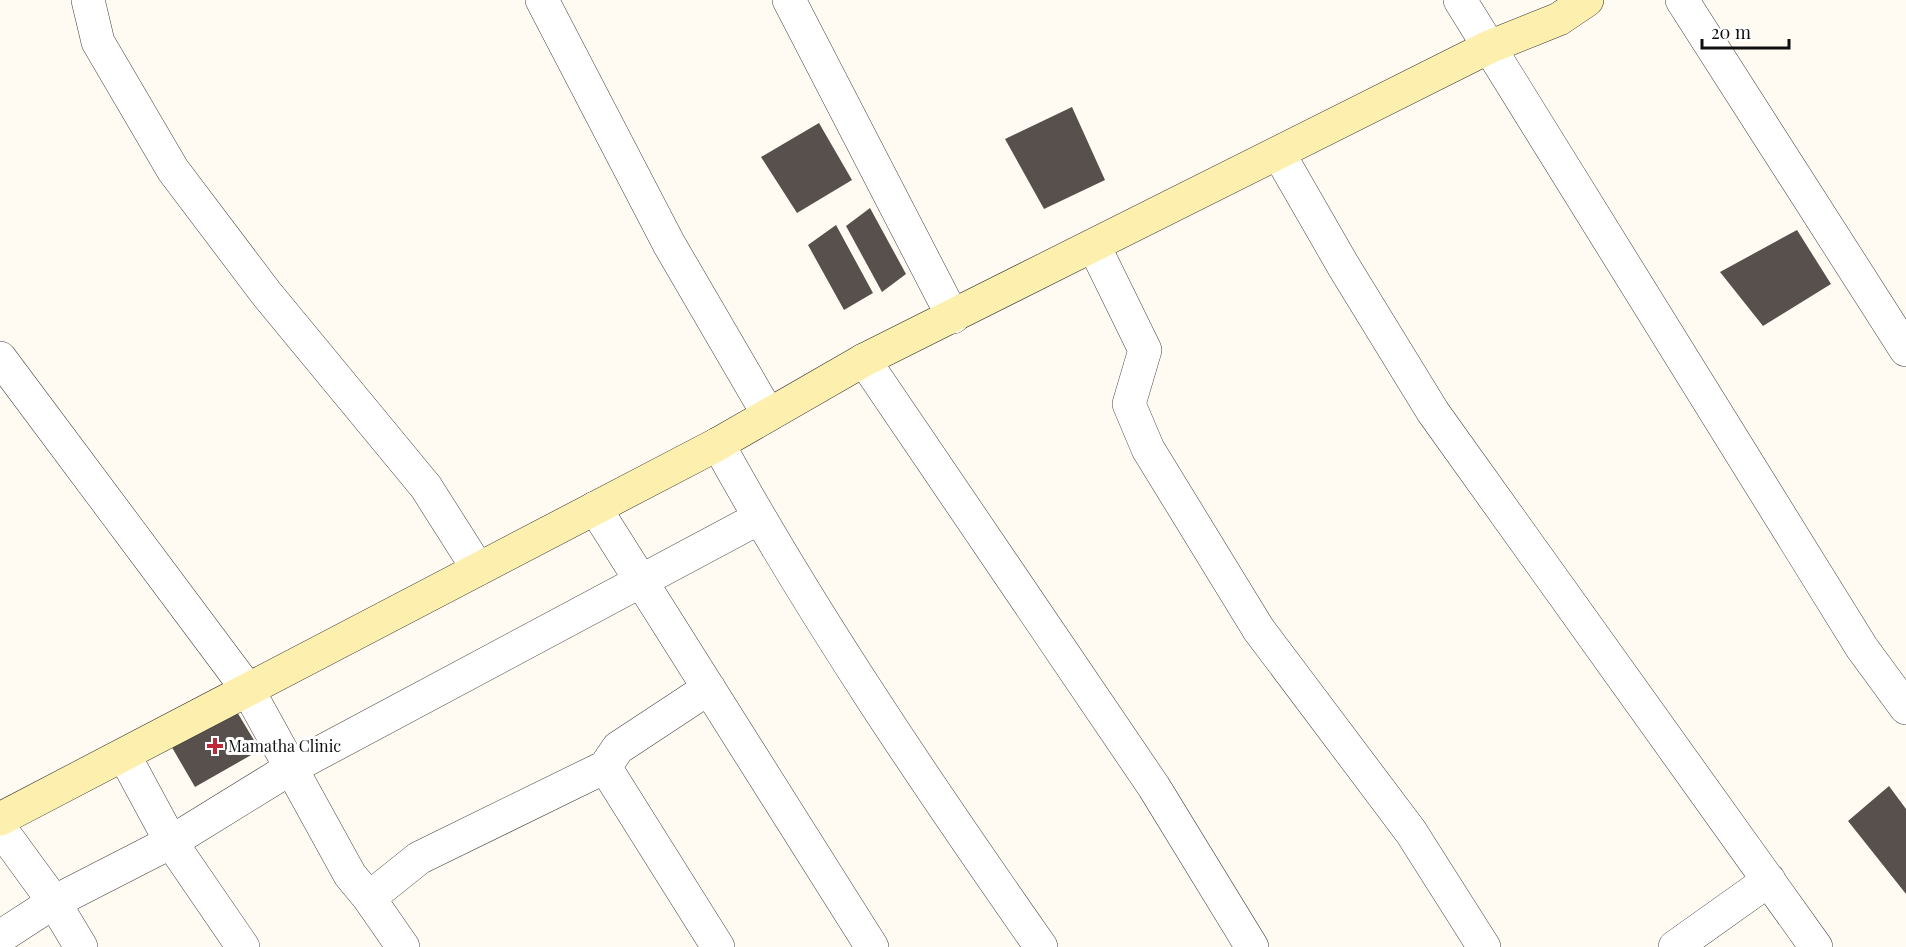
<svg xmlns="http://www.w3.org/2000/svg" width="1906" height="947" font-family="'Playfair Display',serif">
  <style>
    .building { fill: #58504c }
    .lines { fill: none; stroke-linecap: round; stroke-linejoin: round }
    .street-casing { stroke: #424242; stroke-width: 34 }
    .secondary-casing { stroke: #313131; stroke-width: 34 }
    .street { stroke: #fff; stroke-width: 33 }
    .secondary { stroke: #fdf0ae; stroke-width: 33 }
    .poi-dot { fill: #be2837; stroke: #fff; stroke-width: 2 }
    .labels { text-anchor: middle; stroke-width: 6; stroke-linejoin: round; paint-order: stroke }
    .poi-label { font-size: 16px; fill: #0f0f0f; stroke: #fff; text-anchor: start }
  </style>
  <rect width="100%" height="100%" fill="#fffbf2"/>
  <path class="building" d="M 1072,107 L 1105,180 L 1044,209 L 1005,139 Z
    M 819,123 L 852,180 L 797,213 L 761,157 Z
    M 870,208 L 906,274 L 882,292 L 846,226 Z
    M 836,225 L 873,293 L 844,310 L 808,245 Z
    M 1797,230 L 1831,284 L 1763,326 L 1720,272 Z
    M 234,707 L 260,750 L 195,787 L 170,744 Z
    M 1889,786 L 1906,809 L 1906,894 L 1848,821 Z"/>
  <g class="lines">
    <g class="street-casing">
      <path id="street" d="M 88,0 L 98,42 L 173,170 L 266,293 L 426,487 L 478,569
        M 542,0 L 669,244 L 768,414
        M 789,0 L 953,317
        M 1460,0 L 1862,648 L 1906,708
        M 1682,0 L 1906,350
        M 1279,154 L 1344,267 L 1433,412 L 1816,947
        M 1094,246 L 1145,350 L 1129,404 L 1148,449 L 1259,630 L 1411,832 L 1484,947
        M 0,358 L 248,690 L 350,875 L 369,898 L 403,947
        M 864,360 L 1154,787 L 1252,947
        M 718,444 C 814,618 927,784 1041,947
        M 595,508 L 872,947
        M 124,755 L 171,842 L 243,947
        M 605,767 L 718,947
        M 0,828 L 54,902 L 81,947
        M 369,898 L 419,858 L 605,767 L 618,748 L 709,688
        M 0,937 L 54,902 L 171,842 L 291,768 L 759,518
        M 1675,947 L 1769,880"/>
    </g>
    <g class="secondary-casing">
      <path id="secondary" d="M 0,819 L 718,444 L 864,360 L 1489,47 L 1559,19 L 1587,0"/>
    </g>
    <use href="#street" class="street"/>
    <use href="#secondary" class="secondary"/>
  </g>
  <path class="poi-dot" d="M212 737h6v6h6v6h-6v6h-6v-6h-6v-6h6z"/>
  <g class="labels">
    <g class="poi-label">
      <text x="228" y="752">Mamatha Clinic</text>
    </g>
  </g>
  <path d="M1702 39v9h87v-9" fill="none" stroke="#0f0f0f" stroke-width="3"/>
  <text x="1711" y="39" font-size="18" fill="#0f0f0f" stroke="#ffffff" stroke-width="4.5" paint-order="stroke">20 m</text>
</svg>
